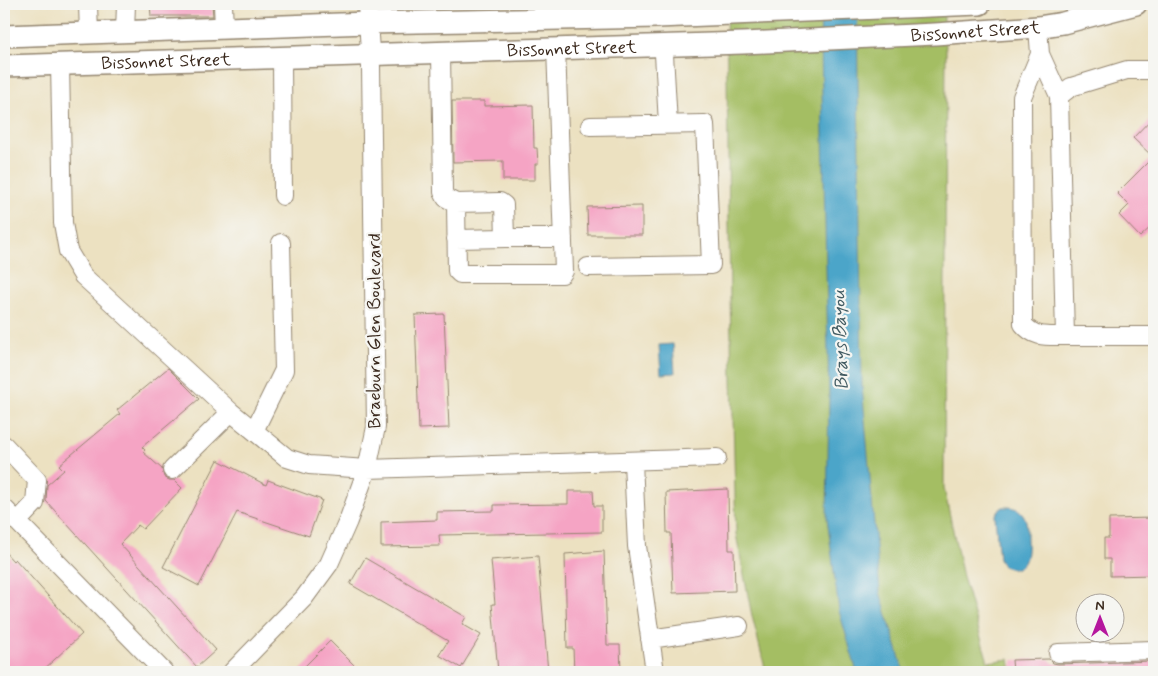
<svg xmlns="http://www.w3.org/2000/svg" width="1158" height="676" font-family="Mynerve,sans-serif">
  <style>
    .green { fill: #a4be64; stroke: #707441 }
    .water { fill: #4ca5c9; stroke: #446874 }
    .building { fill: #f5a4c4 }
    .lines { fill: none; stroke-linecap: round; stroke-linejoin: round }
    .minor-casing { stroke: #948670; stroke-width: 20 }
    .major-casing { stroke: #948670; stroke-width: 24 }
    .minor { stroke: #fff; stroke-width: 18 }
    .major { stroke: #fff; stroke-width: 21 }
    .labels { text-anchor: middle; stroke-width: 4.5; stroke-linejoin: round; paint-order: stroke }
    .street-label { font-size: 18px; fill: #3b2a1e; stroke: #f6f6f2 }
    .water-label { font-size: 19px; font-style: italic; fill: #425b62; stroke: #f6f6f2 }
  </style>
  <rect width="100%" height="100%" fill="#f6f6f2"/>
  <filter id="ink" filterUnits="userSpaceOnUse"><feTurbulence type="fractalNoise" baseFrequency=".02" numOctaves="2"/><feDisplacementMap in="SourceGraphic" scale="10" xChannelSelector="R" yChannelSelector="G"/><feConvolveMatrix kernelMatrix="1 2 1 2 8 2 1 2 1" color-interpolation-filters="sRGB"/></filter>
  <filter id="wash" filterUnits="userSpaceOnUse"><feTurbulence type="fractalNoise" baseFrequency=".0096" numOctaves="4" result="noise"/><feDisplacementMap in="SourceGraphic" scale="20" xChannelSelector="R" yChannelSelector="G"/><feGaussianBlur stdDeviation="1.12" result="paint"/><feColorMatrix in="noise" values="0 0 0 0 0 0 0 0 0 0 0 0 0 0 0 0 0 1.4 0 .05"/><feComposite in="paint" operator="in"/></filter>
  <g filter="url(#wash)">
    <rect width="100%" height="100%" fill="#ece1c1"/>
    <path class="green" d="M 726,4 L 943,6 L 946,48 L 944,488 L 963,577 L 988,662 L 1009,659 L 1011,672 L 766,672 L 752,616 L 736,534 L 730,299 Z"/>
    <path class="water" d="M 820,4 L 857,4 L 862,386 L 880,592 L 904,672 L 857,672 L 839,611 L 827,518 L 829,397 Z
      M 673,344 L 675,373 L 661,374 L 659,345 Z
      M 1003,507 C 1009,507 1017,507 1021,512 C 1028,519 1027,530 1027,539 C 1028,557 1026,575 1003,566 L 999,559 L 995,516 L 998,511 Z"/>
    <g id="blocks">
      <path class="building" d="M 150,4 L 212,4 L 213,16 L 151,16 Z
        M 452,101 L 484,101 L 484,106 L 533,105 L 534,148 L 537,148 L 538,164 L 535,164 L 535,180 L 503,180 L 503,161 L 453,162 Z
        M 1154,116 L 1154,224 L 1140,237 L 1119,215 L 1129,205 L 1117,193 L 1153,157 L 1133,138 Z
        M 642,206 L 642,235 L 588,235 L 587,207 Z
        M 444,314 L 449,428 L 419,429 L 415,315 Z
        M 168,368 L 199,399 L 142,447 L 145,450 L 143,452 L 162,469 L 164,477 L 169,480 L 174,480 L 182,488 L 143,529 L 138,525 L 120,544 L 216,650 L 197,667 L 46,501 L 47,485 L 64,470 L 59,465 L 120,414 L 117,410 Z
        M 218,460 L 266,485 L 268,480 L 322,500 L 309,536 L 237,512 L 199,586 L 163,567 Z
        M 728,489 L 729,550 L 734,550 L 735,591 L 673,593 L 671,533 L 667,533 L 666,492 Z
        M 568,491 L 593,491 L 594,506 L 602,506 L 602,532 L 439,535 L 440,546 L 381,547 L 381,522 L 437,520 L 437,512 L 494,511 L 494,505 L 568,504 Z
        M 1154,518 L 1154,575 L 1110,576 L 1110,559 L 1104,559 L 1104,538 L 1109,538 L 1109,519 Z
        M 4,551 L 13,561 L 15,559 L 82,634 L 41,672 L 4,672 Z
        M 604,551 L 607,645 L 620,645 L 621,672 L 574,672 L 573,648 L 567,648 L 565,554 Z
        M 538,556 L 548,672 L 498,672 L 492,604 L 495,604 L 491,560 Z
        M 365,558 L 466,617 L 462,624 L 481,635 L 461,668 L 439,655 L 448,641 L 350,584 Z
        M 330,641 L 361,672 L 299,672 Z
        M 1049,659 L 1053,663 L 1058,664 L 1154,661 L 1154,671 L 1013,672 L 1012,660 Z"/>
    </g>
  </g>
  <g filter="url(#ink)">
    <use href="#blocks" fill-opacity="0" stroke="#948670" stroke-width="1"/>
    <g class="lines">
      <g class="minor-casing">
        <path id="minor" d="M 88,4 L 89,34
          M 223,4 L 224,29
          M 1038,27 L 1040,54 L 1059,96 L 1065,336 L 1154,336
          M 125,32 L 126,4
          M 660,45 L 664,54 L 668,124
          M 441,52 L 443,192 L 446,198 L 456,203 L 500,202 L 504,205 L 505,238 L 563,238
          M 1040,54 L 1022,97 L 1023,324 C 1034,338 1047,336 1065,336
          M 282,58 L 283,196
          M 60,64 L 63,223 L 68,251 L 83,276 L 231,412 L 287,458 L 309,465 L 367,469 L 717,458
          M 1059,96 L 1071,87 L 1127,70 L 1154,70
          M 456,203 L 457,271 L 460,274 L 562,274 L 564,271 L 556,48
          M 456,239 L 505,238
          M 588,267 L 711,265 L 705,124 L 590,126
          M 254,431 L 284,370 L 281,243
          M 4,445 L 37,480 L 35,503 L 17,522
          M 633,462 L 637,546 L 655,672
          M 172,470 L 231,412
          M 4,508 L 164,672
          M 650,639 L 739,626
          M 1058,653 L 1154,650
          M 232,672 L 304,598 L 329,564 L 348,521 L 367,469 L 376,427 L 371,67 L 367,4"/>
      </g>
      <g class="major-casing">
        <g id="major">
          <path d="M 4,36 L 368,23 L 657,17 L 980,4"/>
          <path id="s1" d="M 4,66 L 743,43 L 935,34 L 1038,27 L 1063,23 L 1136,4"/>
        </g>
      </g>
      <use href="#minor" class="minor"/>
      <use href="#major" class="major"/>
    </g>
  </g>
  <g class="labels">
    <g class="street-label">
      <text dy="6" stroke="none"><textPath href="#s1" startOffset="972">Bissonnet Street</textPath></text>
      <text dy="6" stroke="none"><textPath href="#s1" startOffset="568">Bissonnet Street</textPath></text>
      <text dy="6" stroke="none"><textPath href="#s1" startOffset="162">Bissonnet Street</textPath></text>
      <text transform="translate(374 331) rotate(-90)" y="6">Braeburn Glen Boulevard</text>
    </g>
    <g class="water-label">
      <text transform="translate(839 340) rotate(-92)" y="7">Brays Bayou</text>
    </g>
  </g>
  <rect width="1158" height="676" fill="none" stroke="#f6f6f2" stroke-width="20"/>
  <g transform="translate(1100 618)"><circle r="24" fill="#f6f6f2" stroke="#aba49d"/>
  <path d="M0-4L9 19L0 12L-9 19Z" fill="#b5179e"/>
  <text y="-8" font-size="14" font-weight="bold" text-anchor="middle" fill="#3b2a1e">N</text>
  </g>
</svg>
